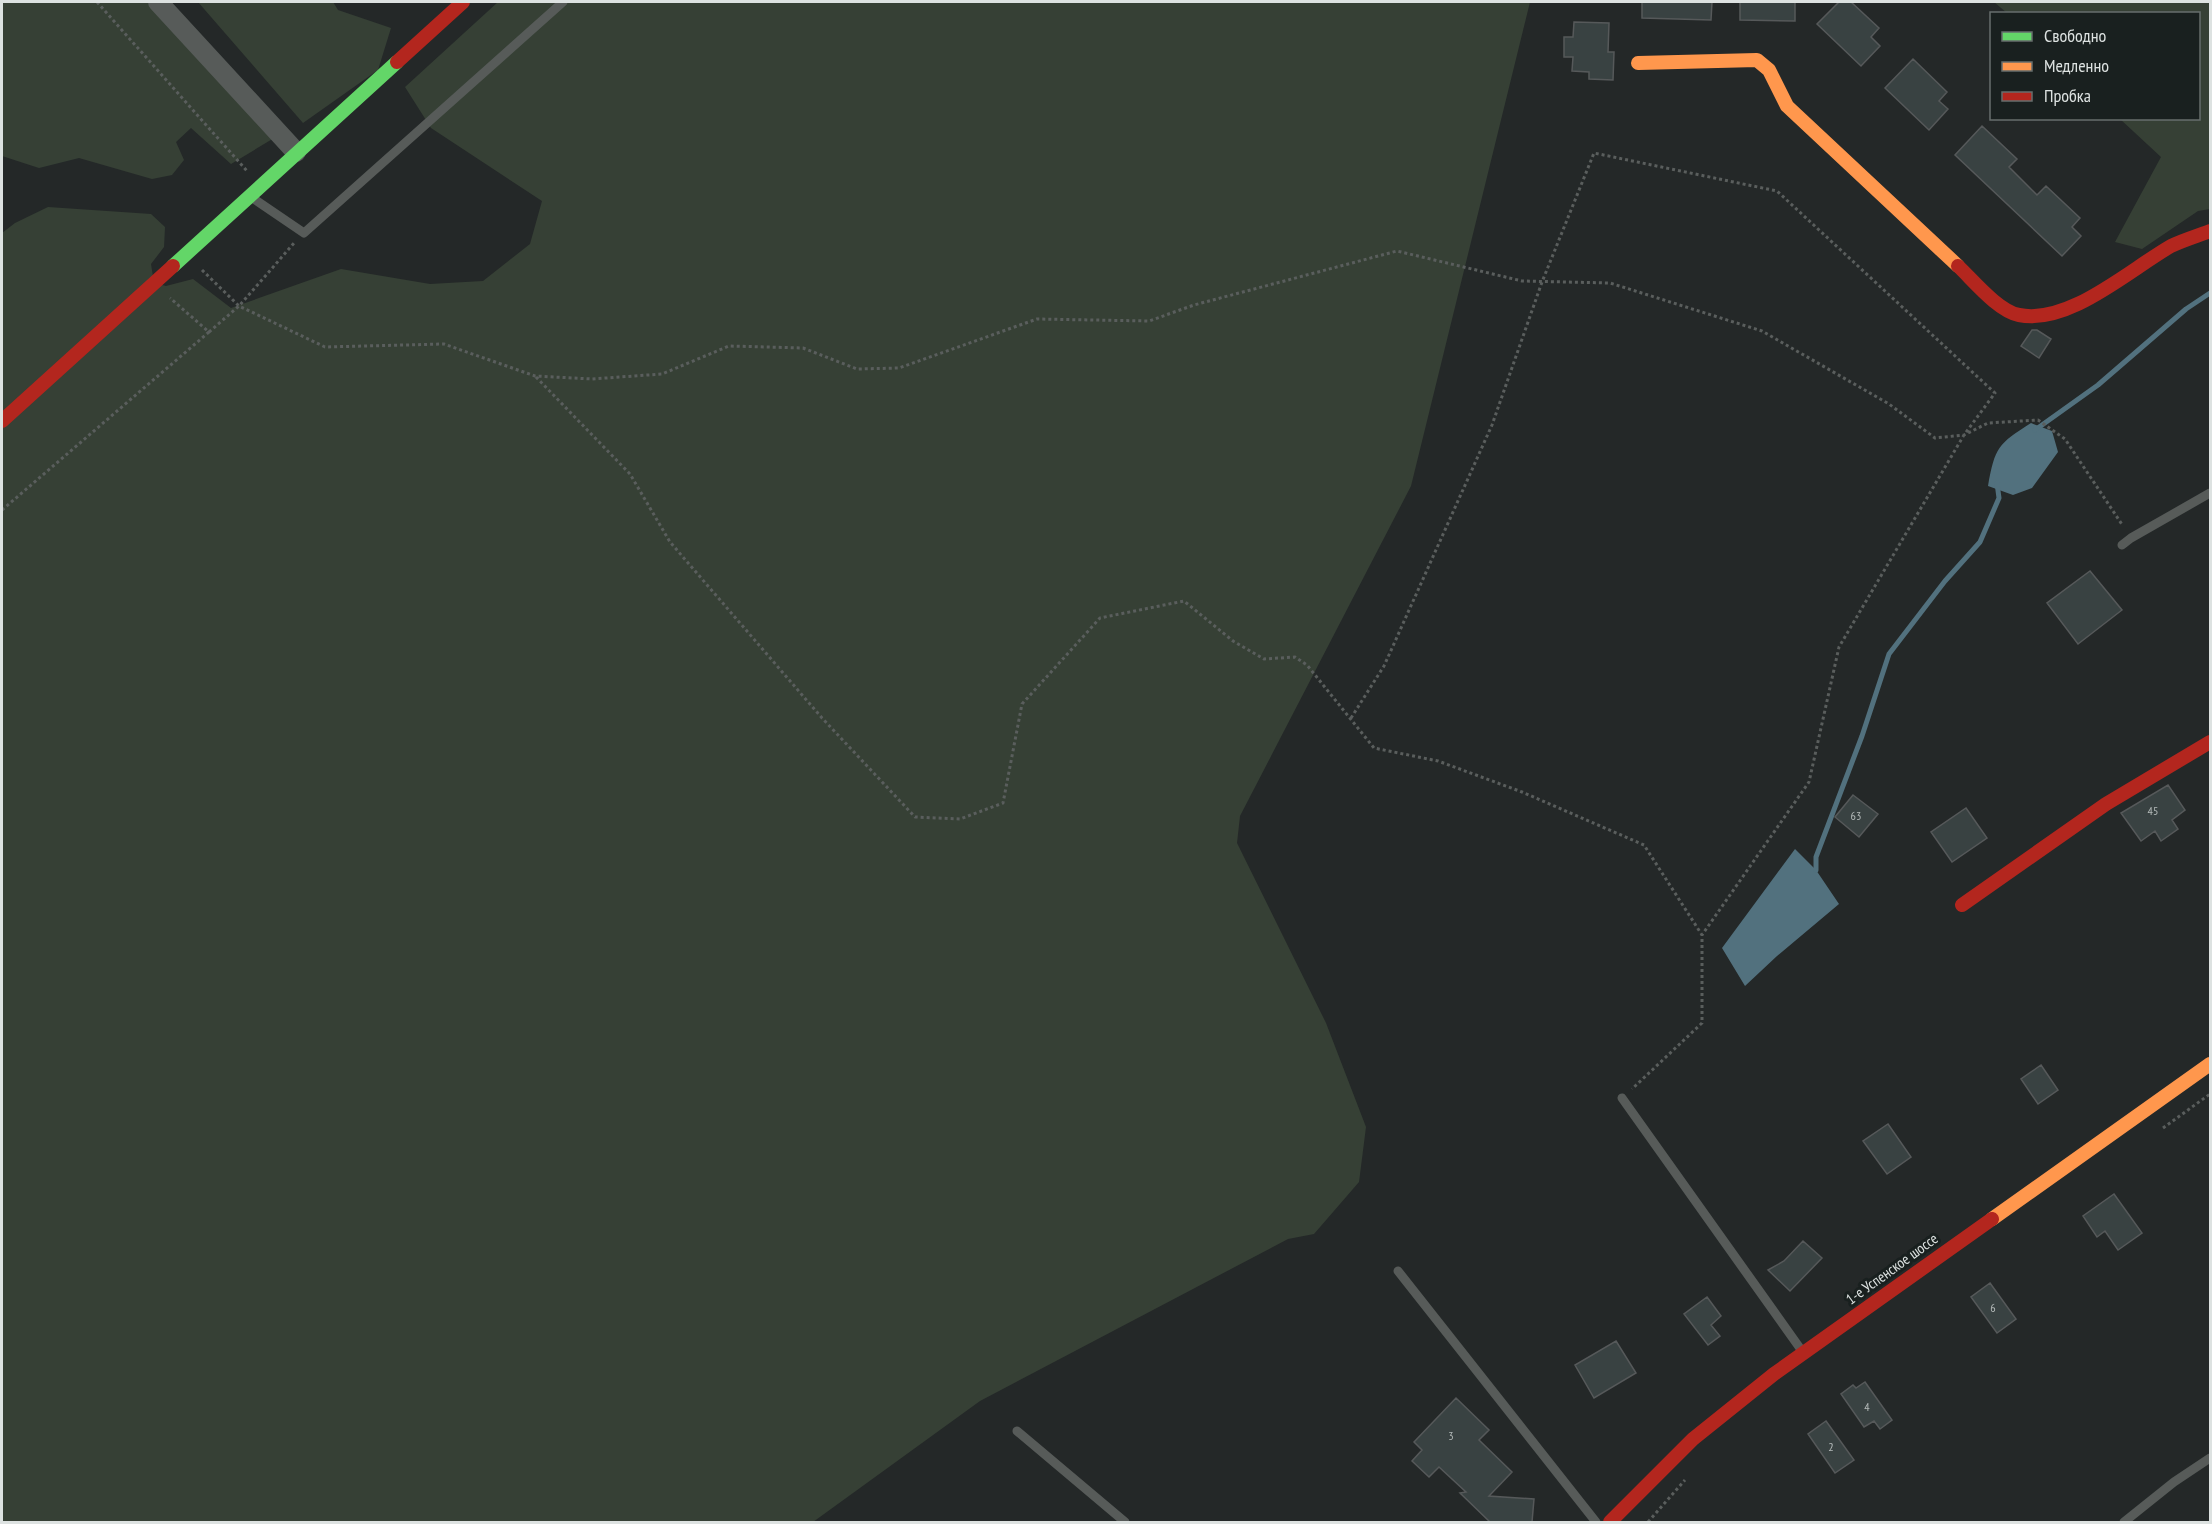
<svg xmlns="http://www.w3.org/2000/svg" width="2212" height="1524" font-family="'PT Sans Narrow',sans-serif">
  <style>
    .green { fill: #364035 }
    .water { fill: #52717e }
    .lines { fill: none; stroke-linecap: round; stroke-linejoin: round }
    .stream { stroke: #52717e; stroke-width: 5 }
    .building { fill: #394242; stroke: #56595a; stroke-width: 1.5 }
    .path { stroke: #5a5e5d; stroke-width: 3; stroke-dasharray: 3 3; stroke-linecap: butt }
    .lane { stroke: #575b59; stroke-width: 9 }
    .street { stroke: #575b59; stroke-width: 20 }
    .fast { stroke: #63d668; stroke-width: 14 }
    .slow { stroke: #ff974d; stroke-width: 14 }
    .jam { stroke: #b3261e; stroke-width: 14 }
    .labels { text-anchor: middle; stroke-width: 6; stroke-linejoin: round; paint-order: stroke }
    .number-label { font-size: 12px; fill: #b4bab9 }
    .street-label { font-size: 15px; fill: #dde2e1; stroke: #19201f }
  </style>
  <rect width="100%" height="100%" fill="#242828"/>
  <path class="green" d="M 2,2 L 155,2 L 274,138 L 231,164 L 191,128 L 176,142 L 184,160 L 172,175 L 152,179 L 79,158 L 39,168 L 2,156 Z
    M 198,2 L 333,2 L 338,10 L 391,28 L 378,70 L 303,123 Z
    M 498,2 L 1530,2 L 1411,486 L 1240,816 L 1237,843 L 1326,1023 L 1366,1127 L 1359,1182 L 1314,1234 L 1288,1239 L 980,1401 L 813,1522 L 2,1522 L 2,233 L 15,223 L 48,207 L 151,214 L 165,227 L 164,247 L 151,264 L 154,283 L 166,286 L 193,279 L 231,308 L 341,269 L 430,284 L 483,281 L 530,244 L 542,201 L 431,128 L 405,87 Z
    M 1994,2 L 2210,2 L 2210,209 L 2198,211 L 2142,249 L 2115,242 L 2161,157 L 2120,119 L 2198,118 L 2198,14 L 2007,13 Z"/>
  <path class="water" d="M 2031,423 L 2052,431 L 2058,452 L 2032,488 L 2013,495 L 1988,486 C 1995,447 1998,444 2031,423 Z
    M 1795,849 L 1816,870 L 1839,904 L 1777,956 L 1745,986 L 1722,948 Z"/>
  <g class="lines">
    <path class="stream" d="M 2035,430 L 2098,385 L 2186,309 L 2210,293
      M 1816,870 L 1816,857 L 1862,736 L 1889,654 L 1945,581 L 1980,542 L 1999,498 L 1997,483"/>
  </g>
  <path class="building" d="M 1642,2 L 1712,2 L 1711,20 L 1642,18 Z
    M 1740,2 L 1795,2 L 1795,21 L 1740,20 Z
    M 1839,2 L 1851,2 L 1879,28 L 1871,37 L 1880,46 L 1861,66 L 1817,24 Z
    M 1574,22 L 1609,23 L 1608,52 L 1614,52 L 1613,80 L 1589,79 L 1589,72 L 1572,71 L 1573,57 L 1564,57 L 1564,37 L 1573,37 Z
    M 1913,59 L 1947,92 L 1939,101 L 1948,109 L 1929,130 L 1885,88 Z
    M 1982,126 L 2017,159 L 2009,167 L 2037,195 L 2046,186 L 2080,218 L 2072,227 L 2081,236 L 2062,256 L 1955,155 Z
    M 2032,330 L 2037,330 L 2051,339 L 2039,358 L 2021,346 Z
    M 2090,571 L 2122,610 L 2078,644 L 2047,603 Z
    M 2168,785 L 2185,810 L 2172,820 L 2178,829 L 2161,841 L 2155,831 L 2141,841 L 2121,813 Z
    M 1853,795 L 1878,814 L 1859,837 L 1835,817 Z
    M 1966,808 L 1987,838 L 1952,862 L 1931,832 Z
    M 2041,1065 L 2058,1090 L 2038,1104 L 2021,1079 Z
    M 1888,1124 L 1911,1157 L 1887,1174 L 1863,1141 Z
    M 2114,1194 L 2142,1233 L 2118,1250 L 2105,1231 L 2097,1237 L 2083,1216 Z
    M 1803,1241 L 1822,1258 L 1790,1291 L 1768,1270 L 1784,1261 Z
    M 1990,1283 L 2016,1319 L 1997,1333 L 1971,1297 Z
    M 1707,1297 L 1721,1316 L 1711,1325 L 1720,1336 L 1708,1345 L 1684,1314 Z
    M 1616,1341 L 1636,1373 L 1594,1398 L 1575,1365 Z
    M 1865,1382 L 1892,1420 L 1880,1429 L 1874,1421 L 1864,1427 L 1841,1394 L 1853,1385 L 1856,1388 Z
    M 1456,1398 L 1489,1430 L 1479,1440 L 1512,1472 L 1489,1496 L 1534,1499 L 1532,1522 L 1490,1522 L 1460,1493 L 1466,1492 L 1439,1467 L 1429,1477 L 1412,1461 L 1422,1450 L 1414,1442 Z
    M 1826,1421 L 1854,1460 L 1835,1473 L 1808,1434 Z"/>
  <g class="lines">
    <path class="path" d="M 97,2 L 247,171
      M 202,270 L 239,306 L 325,347 L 444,344 L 535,376 L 592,379 L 662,374 L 729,346 L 803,348 L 857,369 L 899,368 L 1037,319 L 1149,321 L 1194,305 L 1397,251 L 1522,281 L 1610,283 L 1762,331 L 1889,404 L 1935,438 L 1964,435 L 1988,423 L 2038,420 L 2065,439 L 2123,526
      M 209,332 L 239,306 L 295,242
      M 536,377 L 630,474 L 670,542 L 822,718 L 915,817 L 960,819 L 1003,803 L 1022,704 L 1100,618 L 1184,601 L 1233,641 L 1264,659 L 1295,657 L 1307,665 L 1374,748 L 1438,761 L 1522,792 L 1644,845 L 1702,935 L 1702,1023 L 1632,1089
      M 2,510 L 209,332 L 170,298
      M 1351,718 L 1384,666 L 1492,425 L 1542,282 L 1594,153 L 1777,191 L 1995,393 L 1964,435 L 1839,647 L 1809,782 L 1702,935
      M 2163,1128 L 2210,1094
      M 1648,1522 L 1685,1480"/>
    <path class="lane" d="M 251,197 L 304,233 L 563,2
      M 2122,545 L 2131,538 L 2210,493
      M 1622,1098 L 1802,1351
      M 1398,1271 L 1596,1522
      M 1017,1431 L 1125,1522
      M 2124,1522 L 2174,1482 L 2210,1458"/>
    <path class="street" d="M 158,2 L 296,152"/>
    <path class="fast" d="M 173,266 L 397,62"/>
    <path class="slow" d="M 1638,63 L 1757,60 L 1769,70 L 1787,106 L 1958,266
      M 1992,1219 L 2210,1064"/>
    <path class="jam" d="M 397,62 L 463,2
      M 1958,266 C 1973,280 1998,311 2019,315 C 2069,325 2129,270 2171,246 C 2183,240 2197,236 2210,231
      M 2,421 L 173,266
      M 1962,905 L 2106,804 L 2210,742
      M 1610,1522 L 1693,1439 L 1774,1374 L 1992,1219"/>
  </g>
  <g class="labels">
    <g class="number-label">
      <text x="2153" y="815">45</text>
      <text x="1856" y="820">63</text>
      <text x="1993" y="1312">6</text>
      <text x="1867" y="1411">4</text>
      <text x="1451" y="1440">3</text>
      <text x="1831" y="1451">2</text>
    </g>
    <g class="street-label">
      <text transform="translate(1892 1269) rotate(-36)" y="5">1-е Успенское шоссе</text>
    </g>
  </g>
  <rect width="2212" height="1524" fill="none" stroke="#dde2e1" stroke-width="6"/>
  <rect x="1990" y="12" width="210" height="108" fill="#19201f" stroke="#676e6d" stroke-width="1.5"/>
  <rect x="2002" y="32" width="30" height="9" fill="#63d668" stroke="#676e6d" stroke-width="1.5"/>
  <text x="2044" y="42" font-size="18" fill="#dde2e1">Свободно</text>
  <rect x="2002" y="62" width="30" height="9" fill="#ff974d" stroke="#676e6d" stroke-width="1.5"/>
  <text x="2044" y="72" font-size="18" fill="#dde2e1">Медленно</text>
  <rect x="2002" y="92" width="30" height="9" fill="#b3261e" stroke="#676e6d" stroke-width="1.5"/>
  <text x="2044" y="102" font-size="18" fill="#dde2e1">Пробка</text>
</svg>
